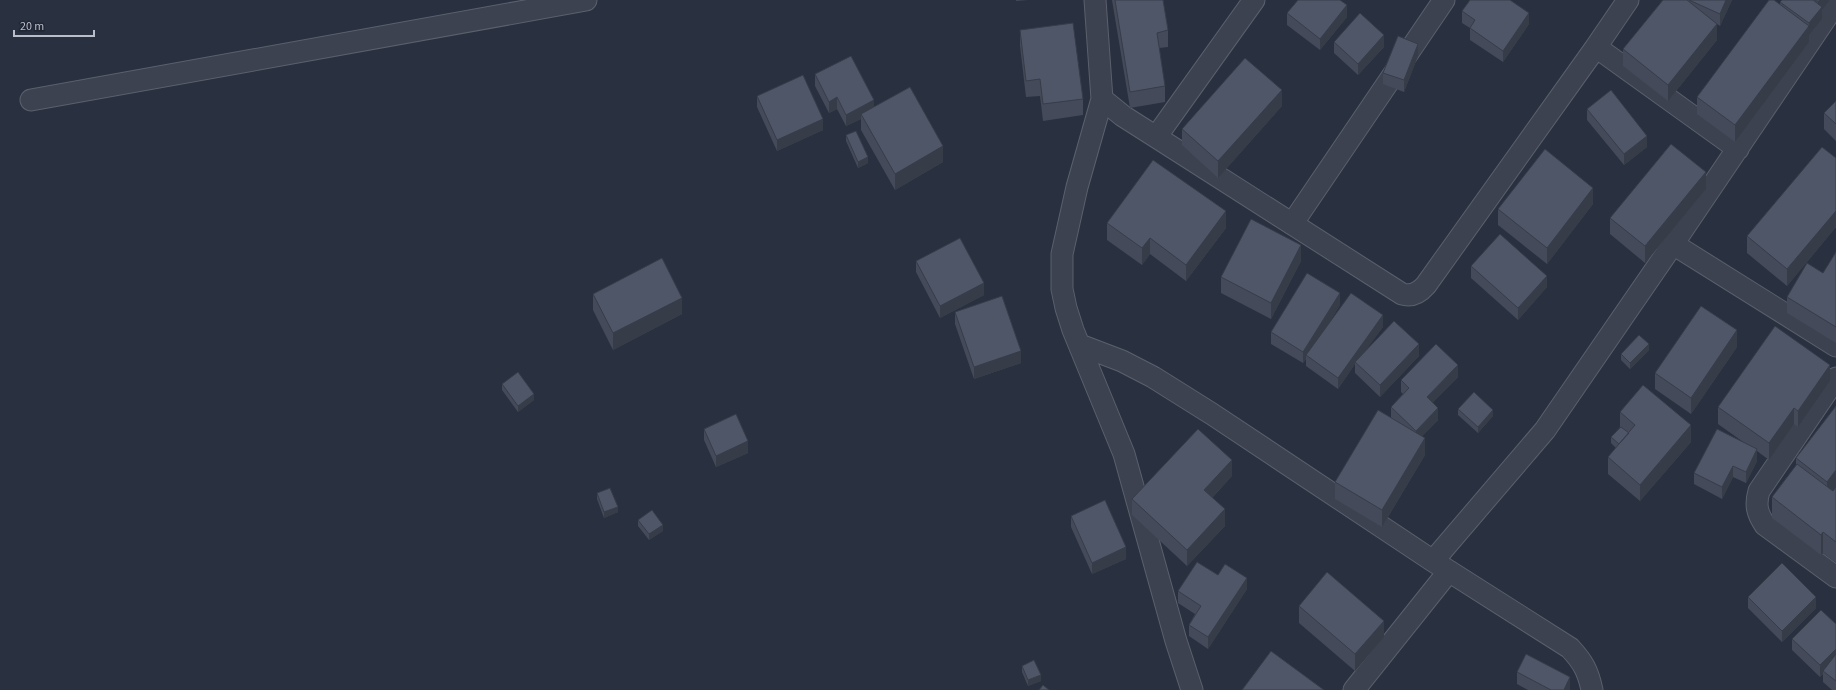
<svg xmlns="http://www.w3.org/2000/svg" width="1836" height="690" font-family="'Source Sans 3',sans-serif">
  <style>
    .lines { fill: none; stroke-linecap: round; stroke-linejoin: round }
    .street-casing { stroke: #5b606d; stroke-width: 23 }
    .street { stroke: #3d4250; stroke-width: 21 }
    .wall { fill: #444a59 }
    .shaded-wall { fill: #373c49 }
    .building { fill: #4f5668; stroke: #373c49 }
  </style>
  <rect width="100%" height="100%" fill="#29303f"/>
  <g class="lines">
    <g class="street-casing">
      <path id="street" d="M 1095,0 L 1102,99 L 1123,116 L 1156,137 L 1402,294 C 1412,297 1420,292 1426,285 L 1596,47 L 1738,149
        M 1596,47 L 1628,0
        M 1102,99 L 1077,187 L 1062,254 L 1062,289 L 1066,308 L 1073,330 L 1124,454 L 1176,641 L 1192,690
        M 31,100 L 586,0
        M 1156,137 L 1254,0
        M 1292,224 L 1444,0
        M 1673,244 L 1836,346
        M 1080,345 L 1122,361 L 1153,377 L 1212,414 L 1433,561 L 1570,648 C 1583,662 1588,671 1592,690
        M 1836,378 L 1759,491 C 1755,505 1757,513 1765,525 L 1836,577
        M 1433,561 L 1545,430 L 1673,244 L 1836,3
        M 1354,690 L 1449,571"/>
    </g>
    <use href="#street" class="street"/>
  </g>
  <path class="wall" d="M 1016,0 L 1028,0 L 1016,1 Z
    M 1112,0 L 1163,0 L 1168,30 L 1168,47 L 1159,48 L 1165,86 L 1165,102 L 1130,108 Z
    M 1663,0 L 1732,0 L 1720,26 L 1717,24 L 1717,40 L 1668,101 L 1623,66 L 1623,49 Z
    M 1782,0 L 1830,0 L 1822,10 L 1822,19 L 1809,35 L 1809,42 L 1735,142 L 1697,114 L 1697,97 L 1780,5 L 1780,2 Z
    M 1462,11 L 1529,24 L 1503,62 L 1470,40 L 1470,28 L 1462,23 Z
    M 1287,13 L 1347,17 L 1320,50 L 1287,25 Z
    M 1020,30 L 1083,99 L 1083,115 L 1043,121 L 1040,96 L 1026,97 L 1020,46 Z
    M 1334,42 L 1384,47 L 1358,75 L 1334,53 Z
    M 1418,56 L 1404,92 L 1383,84 L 1383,73 Z
    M 815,74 L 874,106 L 943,162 L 895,190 L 861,130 L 861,119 L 846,126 L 837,109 L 829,113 L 815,86 Z
    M 757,96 L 823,130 L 777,151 L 757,107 Z
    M 1836,101 L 1836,141 L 1824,129 L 1824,113 Z
    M 1282,106 L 1218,178 L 1182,145 L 1182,129 Z
    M 1587,109 L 1647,147 L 1624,165 L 1587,120 Z
    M 846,135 L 868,163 L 858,168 L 846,141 Z
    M 1836,158 L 1836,227 L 1787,286 L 1747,253 L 1747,236 Z
    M 1706,189 L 1645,263 L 1610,234 L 1610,218 Z
    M 1593,204 L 1547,264 L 1498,225 L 1498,209 Z
    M 1107,223 L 1226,228 L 1186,281 L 1150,254 L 1142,265 L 1107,240 Z
    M 1836,252 L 1836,343 L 1787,313 L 1787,297 L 1823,273 Z
    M 916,261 L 984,295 L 940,318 L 916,272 Z
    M 1301,261 L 1271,319 L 1221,293 L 1221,277 Z
    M 1471,266 L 1547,287 L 1518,320 L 1471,278 Z
    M 593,294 L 682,314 L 613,350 L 593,310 Z
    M 1340,305 L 1322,334 L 1383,327 L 1363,353 L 1419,356 L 1380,397 L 1355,373 L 1355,364 L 1338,389 L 1306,366 L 1306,359 L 1303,363 L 1271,344 L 1271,332 Z
    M 955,312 L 1021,363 L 974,379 L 955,324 Z
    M 1737,347 L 1691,414 L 1655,389 L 1655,373 Z
    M 1649,350 L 1630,369 L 1621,360 L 1621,354 Z
    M 1458,377 L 1433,402 L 1438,420 L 1422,436 L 1425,455 L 1382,527 L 1335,499 L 1335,482 L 1391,417 L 1391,407 L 1403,394 L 1401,392 L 1401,380 Z
    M 1830,381 L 1798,427 L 1794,424 L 1769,460 L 1757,451 L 1757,461 L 1746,483 L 1733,477 L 1722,499 L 1694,484 L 1694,473 L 1746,444 L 1718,424 L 1718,407 Z
    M 502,384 L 534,400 L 518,412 L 502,390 Z
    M 1836,406 L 1836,563 L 1823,553 L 1821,555 L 1772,518 L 1772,497 L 1796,467 L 1796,458 Z
    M 1458,409 L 1493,416 L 1478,433 L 1458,415 Z
    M 1620,412 L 1691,442 L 1640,501 L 1608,474 L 1608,457 L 1616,448 L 1611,443 L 1611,437 L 1620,427 Z
    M 704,429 L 748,453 L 716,467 L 704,440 Z
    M 1232,476 L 1212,498 L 1225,526 L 1187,566 L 1132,515 L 1132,499 Z
    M 597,493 L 618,512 L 604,518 L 597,499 Z
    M 1071,516 L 1126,559 L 1092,574 L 1071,527 Z
    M 638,520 L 663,531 L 649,540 L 638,526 Z
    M 1218,575 L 1247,589 L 1208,649 L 1189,636 L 1189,625 L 1195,614 L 1178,603 L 1178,591 Z
    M 1748,597 L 1816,608 L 1782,642 L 1748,608 Z
    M 1299,606 L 1384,637 L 1355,671 L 1299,623 Z
    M 1836,624 L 1836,690 L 1832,690 L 1823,682 L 1823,674 L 1820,677 L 1792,650 L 1792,639 Z
    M 1022,666 L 1041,681 L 1028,686 L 1022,672 Z
    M 1517,672 L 1570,689 L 1570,690 L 1528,690 L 1517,684 Z"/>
  <path class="shaded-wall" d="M 1726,0 L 1732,0 L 1720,26 L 1720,14 Z
    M 1820,0 L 1830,0 L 1822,10 L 1822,19 L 1809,35 L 1809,42 L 1735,142 L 1735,125 L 1809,26 L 1809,23 L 1818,11 L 1818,2 Z
    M 1347,5 L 1347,17 L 1320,50 L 1320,39 Z
    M 1529,13 L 1529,24 L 1503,62 L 1503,51 Z
    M 1717,24 L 1717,40 L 1668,101 L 1668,85 Z
    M 1384,35 L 1384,47 L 1358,75 L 1358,64 Z
    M 1418,44 L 1418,56 L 1404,92 L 1404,80 Z
    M 1282,90 L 1282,106 L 1218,178 L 1218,161 Z
    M 837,97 L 837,109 L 829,113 L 829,102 Z
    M 874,100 L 874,112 L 861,114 L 861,119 L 846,126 L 846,115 Z
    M 823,119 L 823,130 L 777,151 L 777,140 Z
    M 1647,136 L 1647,147 L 1624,165 L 1624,154 Z
    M 943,146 L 943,162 L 895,190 L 895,174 Z
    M 868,157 L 868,163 L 858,168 L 858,162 Z
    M 1706,172 L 1706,189 L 1645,263 L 1645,246 Z
    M 1593,188 L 1593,204 L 1547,264 L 1547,248 Z
    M 1226,211 L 1226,228 L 1186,281 L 1186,265 Z
    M 1836,211 L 1836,227 L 1787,286 L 1787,269 Z
    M 1150,238 L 1150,254 L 1142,265 L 1142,248 Z
    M 1301,245 L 1301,261 L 1271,319 L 1271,303 Z
    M 1547,276 L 1547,287 L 1518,320 L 1518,308 Z
    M 984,283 L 984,295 L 940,318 L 940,306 Z
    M 1340,293 L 1340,305 L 1308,356 L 1306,355 L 1306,359 L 1303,363 L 1303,352 Z
    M 682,298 L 682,314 L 613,350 L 613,333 Z
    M 1383,315 L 1383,327 L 1357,363 L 1355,362 L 1355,364 L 1338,389 L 1338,378 Z
    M 1737,330 L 1737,347 L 1691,414 L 1691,398 Z
    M 1419,344 L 1419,356 L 1380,397 L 1380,385 Z
    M 1649,344 L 1649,350 L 1630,369 L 1630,363 Z
    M 1021,351 L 1021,363 L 974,379 L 974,367 Z
    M 1458,365 L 1458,377 L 1427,408 L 1427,397 Z
    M 1830,365 L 1830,381 L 1798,427 L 1798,411 Z
    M 534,394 L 534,400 L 518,412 L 518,406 Z
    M 1438,408 L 1438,420 L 1416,443 L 1416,431 Z
    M 1794,408 L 1794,424 L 1769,460 L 1769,443 Z
    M 1493,410 L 1493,416 L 1478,433 L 1478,427 Z
    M 1691,425 L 1691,442 L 1640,501 L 1640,485 Z
    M 1425,438 L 1425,455 L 1382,527 L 1382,510 Z
    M 748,441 L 748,453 L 716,467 L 716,456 Z
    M 1757,449 L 1757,461 L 1746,483 L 1746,472 Z
    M 1232,460 L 1232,476 L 1204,506 L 1204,490 Z
    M 1733,466 L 1733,477 L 1722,499 L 1722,487 Z
    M 1836,470 L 1836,491 L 1827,502 L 1827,482 Z
    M 618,507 L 618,512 L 604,518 L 604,512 Z
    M 1225,509 L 1225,526 L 1187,566 L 1187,550 Z
    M 663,525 L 663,531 L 649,540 L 649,534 Z
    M 1823,532 L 1823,553 L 1821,555 L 1821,535 Z
    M 1126,547 L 1126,559 L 1092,574 L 1092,563 Z
    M 1247,578 L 1247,589 L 1208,649 L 1208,637 Z
    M 1816,597 L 1816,608 L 1782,642 L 1782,631 Z
    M 1384,621 L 1384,637 L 1355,671 L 1355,654 Z
    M 1836,649 L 1836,660 L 1823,671 L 1823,674 L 1820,677 L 1820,665 Z
    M 1041,675 L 1041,681 L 1028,686 L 1028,680 Z
    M 1570,677 L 1570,690 L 1564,690 Z"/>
  <path class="building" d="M 1115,0 L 1163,0 L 1168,30 L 1157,33 L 1165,86 L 1130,92 Z
    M 1298,0 L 1340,0 L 1347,5 L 1320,39 L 1287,13 Z
    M 1470,0 L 1510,0 L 1529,13 L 1503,51 L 1470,28 L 1475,20 L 1462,11 Z
    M 1663,0 L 1687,0 L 1717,24 L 1668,85 L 1623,49 Z
    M 1689,0 L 1726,0 L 1720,14 Z
    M 1769,0 L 1774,0 L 1809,26 L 1735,125 L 1697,97 Z
    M 1782,0 L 1813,0 L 1822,7 L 1809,23 L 1780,2 Z
    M 1815,0 L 1820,0 L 1818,2 Z
    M 1360,13 L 1384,35 L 1358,64 L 1334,42 Z
    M 1073,23 L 1083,99 L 1043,104 L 1040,79 L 1026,81 L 1020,30 Z
    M 1398,36 L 1418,44 L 1404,80 L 1383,73 Z
    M 851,56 L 874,100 L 846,115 L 837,97 L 829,102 L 815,74 Z
    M 1245,58 L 1282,90 L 1218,161 L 1182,129 Z
    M 803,75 L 823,119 L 777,140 L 757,96 Z
    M 910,87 L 943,146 L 895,174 L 861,114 Z
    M 1611,90 L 1647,136 L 1624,154 L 1587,109 Z
    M 1836,101 L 1836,124 L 1824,113 Z
    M 856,131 L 868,157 L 858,162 L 846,135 Z
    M 1671,144 L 1706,172 L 1645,246 L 1610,218 Z
    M 1822,147 L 1836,158 L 1836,211 L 1787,269 L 1747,236 Z
    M 1545,149 L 1593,188 L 1547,248 L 1498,209 Z
    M 1153,160 L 1226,211 L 1186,265 L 1150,238 L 1142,248 L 1107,223 Z
    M 1251,219 L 1301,245 L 1271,303 L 1221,277 Z
    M 1500,234 L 1547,276 L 1518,308 L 1471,266 Z
    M 960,238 L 984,283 L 940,306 L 916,261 Z
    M 1836,252 L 1836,327 L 1787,297 L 1807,263 L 1823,273 Z
    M 662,258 L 682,298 L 613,333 L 593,294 Z
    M 1307,273 L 1340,293 L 1303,352 L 1271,332 Z
    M 1351,293 L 1383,315 L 1338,378 L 1306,355 Z
    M 1002,296 L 1021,351 L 974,367 L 955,312 Z
    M 1701,306 L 1737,330 L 1691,398 L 1655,373 Z
    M 1394,321 L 1419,344 L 1380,385 L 1355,362 Z
    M 1775,326 L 1830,365 L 1798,411 L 1794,408 L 1769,443 L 1718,407 Z
    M 1639,335 L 1649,344 L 1630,363 L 1621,354 Z
    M 1436,344 L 1458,365 L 1427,397 L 1438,408 L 1416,431 L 1391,407 L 1409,388 L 1401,380 Z
    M 518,372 L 534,394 L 518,406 L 502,384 Z
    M 1643,385 L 1691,425 L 1640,485 L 1608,457 L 1635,425 L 1620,412 Z
    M 1474,392 L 1493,410 L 1478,427 L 1458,409 Z
    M 1836,406 L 1836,470 L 1827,482 L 1796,458 Z
    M 1378,410 L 1425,438 L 1382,510 L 1335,482 Z
    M 736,414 L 748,441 L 716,456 L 704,429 Z
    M 1621,427 L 1629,433 L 1619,444 L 1611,437 Z
    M 1198,429 L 1232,460 L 1204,490 L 1225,509 L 1187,550 L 1132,499 Z
    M 1717,429 L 1757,449 L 1746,472 L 1733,466 L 1722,487 L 1694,473 Z
    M 1797,464 L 1833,491 L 1836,487 L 1836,542 L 1823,532 L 1821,535 L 1772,497 Z
    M 610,488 L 618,507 L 604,512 L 597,493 Z
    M 1105,500 L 1126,547 L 1092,563 L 1071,516 Z
    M 652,510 L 663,525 L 649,534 L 638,520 Z
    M 1197,562 L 1218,575 L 1225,564 L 1247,578 L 1208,637 L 1189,625 L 1201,606 L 1178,591 Z
    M 1782,563 L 1816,597 L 1782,631 L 1748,597 Z
    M 1327,572 L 1384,621 L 1355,654 L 1299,606 Z
    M 1821,610 L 1836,624 L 1836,649 L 1820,665 L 1792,639 Z
    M 1271,651 L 1324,690 L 1242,690 Z
    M 1526,654 L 1570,677 L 1564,690 L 1551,690 L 1517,672 Z
    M 1836,654 L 1836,681 L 1823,671 Z
    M 1034,660 L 1041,675 L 1028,680 L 1022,666 Z
    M 1043,685 L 1049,690 L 1039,690 Z"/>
  <path d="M14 30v6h80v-6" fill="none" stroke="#babeca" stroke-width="2"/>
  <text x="20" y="30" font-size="12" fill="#babeca" stroke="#212735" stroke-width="3" paint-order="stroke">20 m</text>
</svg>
